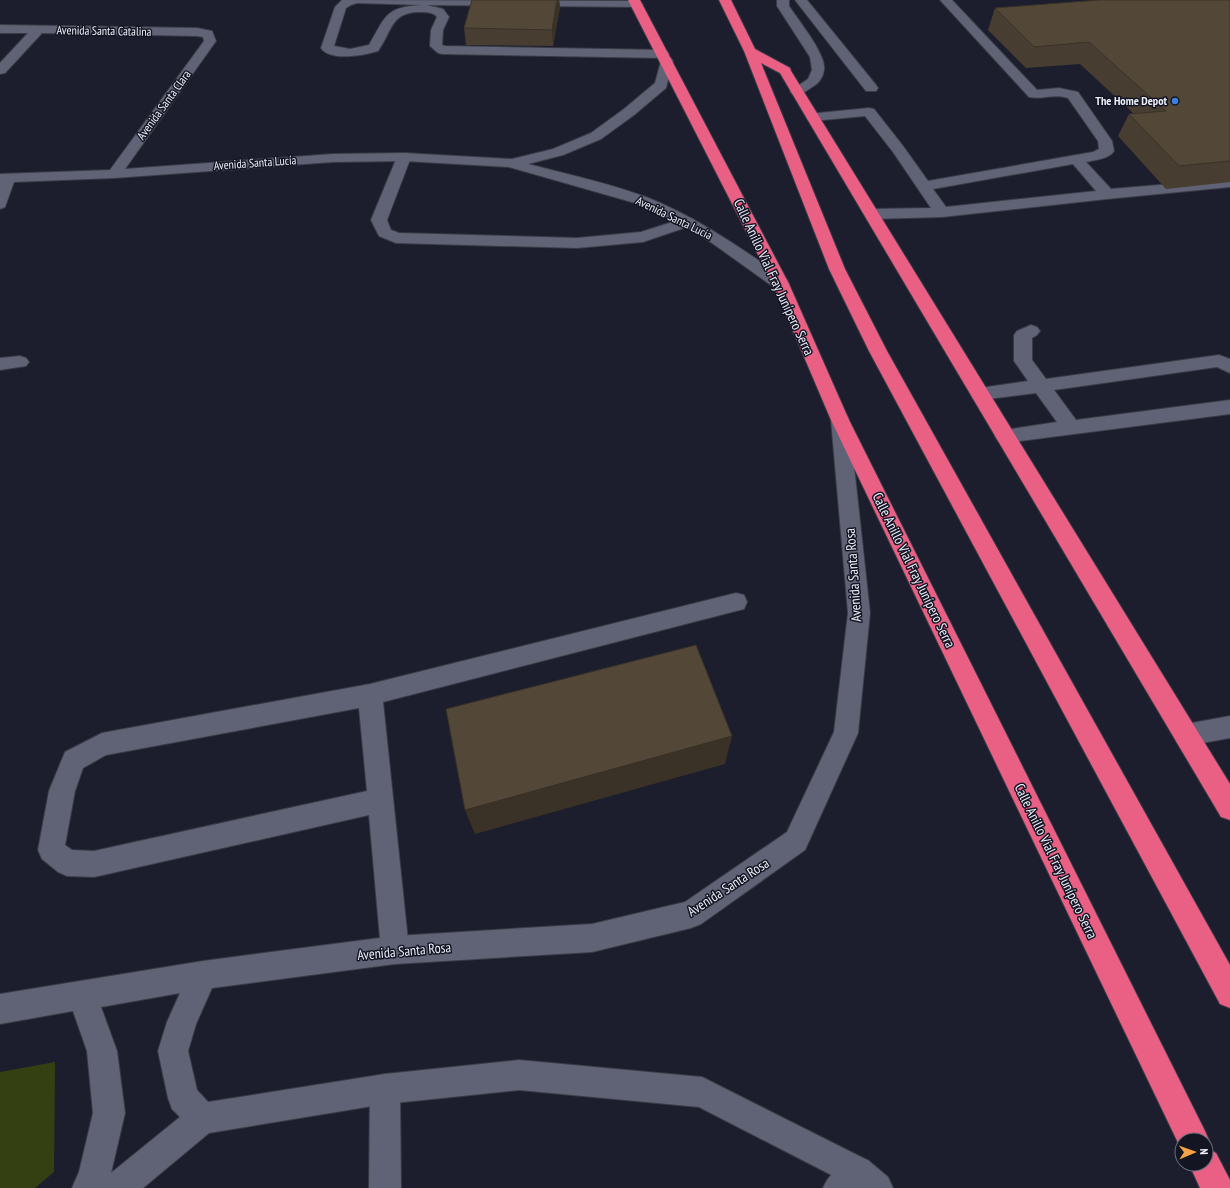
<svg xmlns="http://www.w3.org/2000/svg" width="1230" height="1188" font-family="'PT Sans Narrow',sans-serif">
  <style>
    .green { fill: #344012 }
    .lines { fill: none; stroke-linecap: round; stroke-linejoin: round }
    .lane-casing { stroke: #3a3b47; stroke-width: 2 }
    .street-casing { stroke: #3a3b47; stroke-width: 2 }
    .highway-casing { stroke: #3a3b47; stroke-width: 2 }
    .lane { fill: #606375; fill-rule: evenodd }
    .street { fill: #606375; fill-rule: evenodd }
    .highway { fill: #ea5f84; fill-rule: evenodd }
    .wall { fill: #473d30 }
    .shaded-wall { fill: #3a3227 }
    .building { fill: #534738; stroke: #3a3227 }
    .shop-dot { fill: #3f7fe0; stroke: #131523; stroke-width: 1.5 }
    .labels { text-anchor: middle; stroke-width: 3; stroke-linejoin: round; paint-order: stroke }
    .far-street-label { font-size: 12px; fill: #edeffa; stroke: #131523 }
    .far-poi-label { font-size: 12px; font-weight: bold; fill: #edeffa; stroke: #131523; text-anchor: end }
    .street-label { font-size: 14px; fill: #edeffa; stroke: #131523 }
  </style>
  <rect width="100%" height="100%" fill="#1c1e2d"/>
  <path class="green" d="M 55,1062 L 54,1172 L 35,1188 L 0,1188 L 0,1072 Z"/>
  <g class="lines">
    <g class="lane-casing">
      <path id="lane" d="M 342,0 L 637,1 L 641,3 L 643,5 L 641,7 L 427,5 L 443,9 L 449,17 L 443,30 L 442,45 L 445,46 L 663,50 L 667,51 L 669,54 L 667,57 L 663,58 L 442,54 L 438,53 L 430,46 L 431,30 L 437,17 C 433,12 426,12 419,12 C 390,13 393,30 378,51 C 365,55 330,62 321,48 L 335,7 ZM 357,3 L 422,5 C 385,7 386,16 369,45 L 350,49 L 334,46 L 346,8 L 351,5 Z
        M 777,0 L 789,0 L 789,6 C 798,20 827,55 824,70 C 823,78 818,84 812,87 C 805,92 800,96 792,94 L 790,91 L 808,79 L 812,70 L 810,57 L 777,6 Z
        M 795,0 L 807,0 L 876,85 L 878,88 L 876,91 L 866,91 Z
        M 940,0 L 952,0 L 1037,90 L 1059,88 L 1078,92 L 1112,141 L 1114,151 C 1109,159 1095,160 1086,162 L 1111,189 L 1230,179 L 1230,187 L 1107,199 L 942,217 L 872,219 L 867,217 L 864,214 L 867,211 L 872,209 L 931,208 L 893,152 L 865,116 L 813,121 L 808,120 L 806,117 L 808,114 L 869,108 L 874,109 L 903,146 L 928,181 L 1093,152 L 1099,149 L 1098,141 L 1068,98 C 1055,93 1042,100 1029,97 ZM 1073,164 L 1096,191 L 946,207 L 933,189 Z
        M 404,153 L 409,154 L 411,157 L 387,220 L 391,230 L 399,233 L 577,238 L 641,232 L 688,217 L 693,219 L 696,222 L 693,225 L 643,242 L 577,248 L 396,243 L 379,236 L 371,220 L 397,157 L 399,154 Z
        M 1031,325 L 1037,327 L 1040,331 L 1037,335 L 1032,338 L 1032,360 L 1046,379 L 1219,355 L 1230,359 L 1230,373 L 1217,367 L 1054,390 L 1076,420 L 1230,400 L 1230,414 L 1005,443 L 998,441 L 995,436 L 998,431 L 1057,422 L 1036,393 L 980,400 L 973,399 L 971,394 L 973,389 L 980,388 L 1028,381 L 1014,361 L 1014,335 L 1017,331 Z
        M 736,593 L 744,595 L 747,602 L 744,609 L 736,611 L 383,702 L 409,950 L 405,960 L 395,964 L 385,960 L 381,950 L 369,815 L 94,877 L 67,876 L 58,872 L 42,859 L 38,850 L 49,791 L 65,752 L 102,733 L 370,684 ZM 359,708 L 367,791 L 94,851 L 72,850 L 65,845 L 75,791 L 83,768 L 106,755 Z
        M 385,1074 L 396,1078 L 400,1089 L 401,1188 L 369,1188 L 370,1089 L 374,1078 Z
        M 858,1156 L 869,1161 L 874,1172 L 869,1183 L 864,1188 L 823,1188 C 830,1172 842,1163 858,1156 Z"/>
    </g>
    <g class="street-casing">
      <path id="street" d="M 0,25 L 197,28 L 212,31 L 216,41 L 125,169 L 333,154 L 404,153 L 512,159 L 553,149 L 591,133 L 624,109 L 655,83 L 661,61 L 663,58 L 671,58 L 673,61 L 666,88 L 634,115 L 601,139 L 563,155 L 528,164 C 567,174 608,183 646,197 C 697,217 742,249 787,280 L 789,284 L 787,288 L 781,289 L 775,288 L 712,243 L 683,225 L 635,203 L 509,167 L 404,161 L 333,162 L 114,178 L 14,182 L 5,207 L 0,209 L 0,174 L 110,170 L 204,41 L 203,37 L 197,36 L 42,33 L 5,73 L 0,74 L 0,63 L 28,33 L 0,33 Z
        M 20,356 L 26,358 L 29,362 L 26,366 L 0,370 L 0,358 Z
        M 840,413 L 847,415 L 849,420 L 870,613 L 858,733 L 805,850 L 701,924 L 691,928 L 592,952 L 395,964 L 212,988 L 196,1024 L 188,1051 L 197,1090 L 208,1102 L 385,1074 L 519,1060 L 702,1077 L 869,1161 L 888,1177 L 893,1188 L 852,1188 L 847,1183 L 699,1107 L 519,1090 L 385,1104 L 209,1133 L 143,1188 L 72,1188 L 79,1172 L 93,1113 L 87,1051 L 73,1011 L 0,1024 L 0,994 L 203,961 L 395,936 L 592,924 L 685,902 L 787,832 L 834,732 L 848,613 L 831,420 L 833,415 ZM 180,993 L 167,1022 L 158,1051 L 168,1098 L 172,1109 L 180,1117 L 111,1173 L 125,1113 L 117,1051 L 101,1007 Z
        M 1230,716 L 1230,738 L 1186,746 L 1177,743 L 1174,735 L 1177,727 L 1186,724 Z"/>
    </g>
    <g class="highway-casing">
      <path id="highway" d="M 628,0 L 640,0 L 789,284 L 849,420 L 1204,1129 L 1209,1140 L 1206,1147 L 1206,1140 L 1182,1140 L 1182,1151 L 831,420 L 773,284 Z
        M 719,0 L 731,0 L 755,49 L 790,68 L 791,71 L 1230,784 L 1230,820 L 1221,817 L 780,73 L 761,63 L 845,269 L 887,351 L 1230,965 L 1230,1008 L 1220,1004 L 869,351 L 829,269 L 744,51 Z
        M 1206,1148 L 1216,1153 L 1230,1180 L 1230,1188 L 1200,1188 L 1189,1164 L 1206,1164 Z"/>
    </g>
    <use href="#lane" class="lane"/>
    <use href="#street" class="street"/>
    <use href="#highway" class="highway"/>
  </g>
  <path class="wall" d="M 472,0 L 559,0 L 560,7 L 553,46 L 466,45 L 464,28 Z
    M 1230,0 L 1230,182 L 1166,189 L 1118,136 L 1129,114 L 1133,113 L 1080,64 L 1026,68 L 988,30 L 995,8 Z"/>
  <path class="shaded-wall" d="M 557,0 L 559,0 L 560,7 L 553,46 L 552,30 Z
    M 732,736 L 725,764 L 475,834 L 465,810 Z"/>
  <path class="building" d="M 472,0 L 557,0 L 552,30 L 464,28 Z
    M 1099,0 L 1230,0 L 1230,161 L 1179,166 L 1129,114 L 1166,111 L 1089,42 L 1034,47 L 995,8 Z
    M 696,645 L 732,736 L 465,810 L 446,709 Z"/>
  <circle class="shop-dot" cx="1175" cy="101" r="4"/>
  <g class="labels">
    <g class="far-street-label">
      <text transform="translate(104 31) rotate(1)" y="4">Avenida Santa Catalina</text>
      <text transform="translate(164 105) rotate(-54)" y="4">Avenida Santa Clara</text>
      <text transform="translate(255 163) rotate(-4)" y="4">Avenida Santa Lucía</text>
      <text transform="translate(674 218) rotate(26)" y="4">Avenida Santa Lucía</text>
    </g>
    <g class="far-poi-label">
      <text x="1167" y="105">The Home Depot</text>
    </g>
    <g class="street-label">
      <text transform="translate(774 277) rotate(65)" y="5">Calle Anillo Vial Fray Junípero Serra</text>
      <text transform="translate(914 570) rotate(64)" y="5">Calle Anillo Vial Fray Junípero Serra</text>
      <text transform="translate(853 575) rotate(-94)" y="5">Avenida Santa Rosa</text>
      <text transform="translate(1056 861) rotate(64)" y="5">Calle Anillo Vial Fray Junípero Serra</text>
      <text transform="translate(728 887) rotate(-33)" y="5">Avenida Santa Rosa</text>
      <text transform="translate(404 951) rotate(-5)" y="5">Avenida Santa Rosa</text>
    </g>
  </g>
  <g transform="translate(1194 1152) rotate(88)"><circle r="19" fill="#131523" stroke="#6a6c79"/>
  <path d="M0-3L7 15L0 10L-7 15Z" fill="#f5a246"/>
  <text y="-6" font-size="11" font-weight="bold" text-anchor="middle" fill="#edeffa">N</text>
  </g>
</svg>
